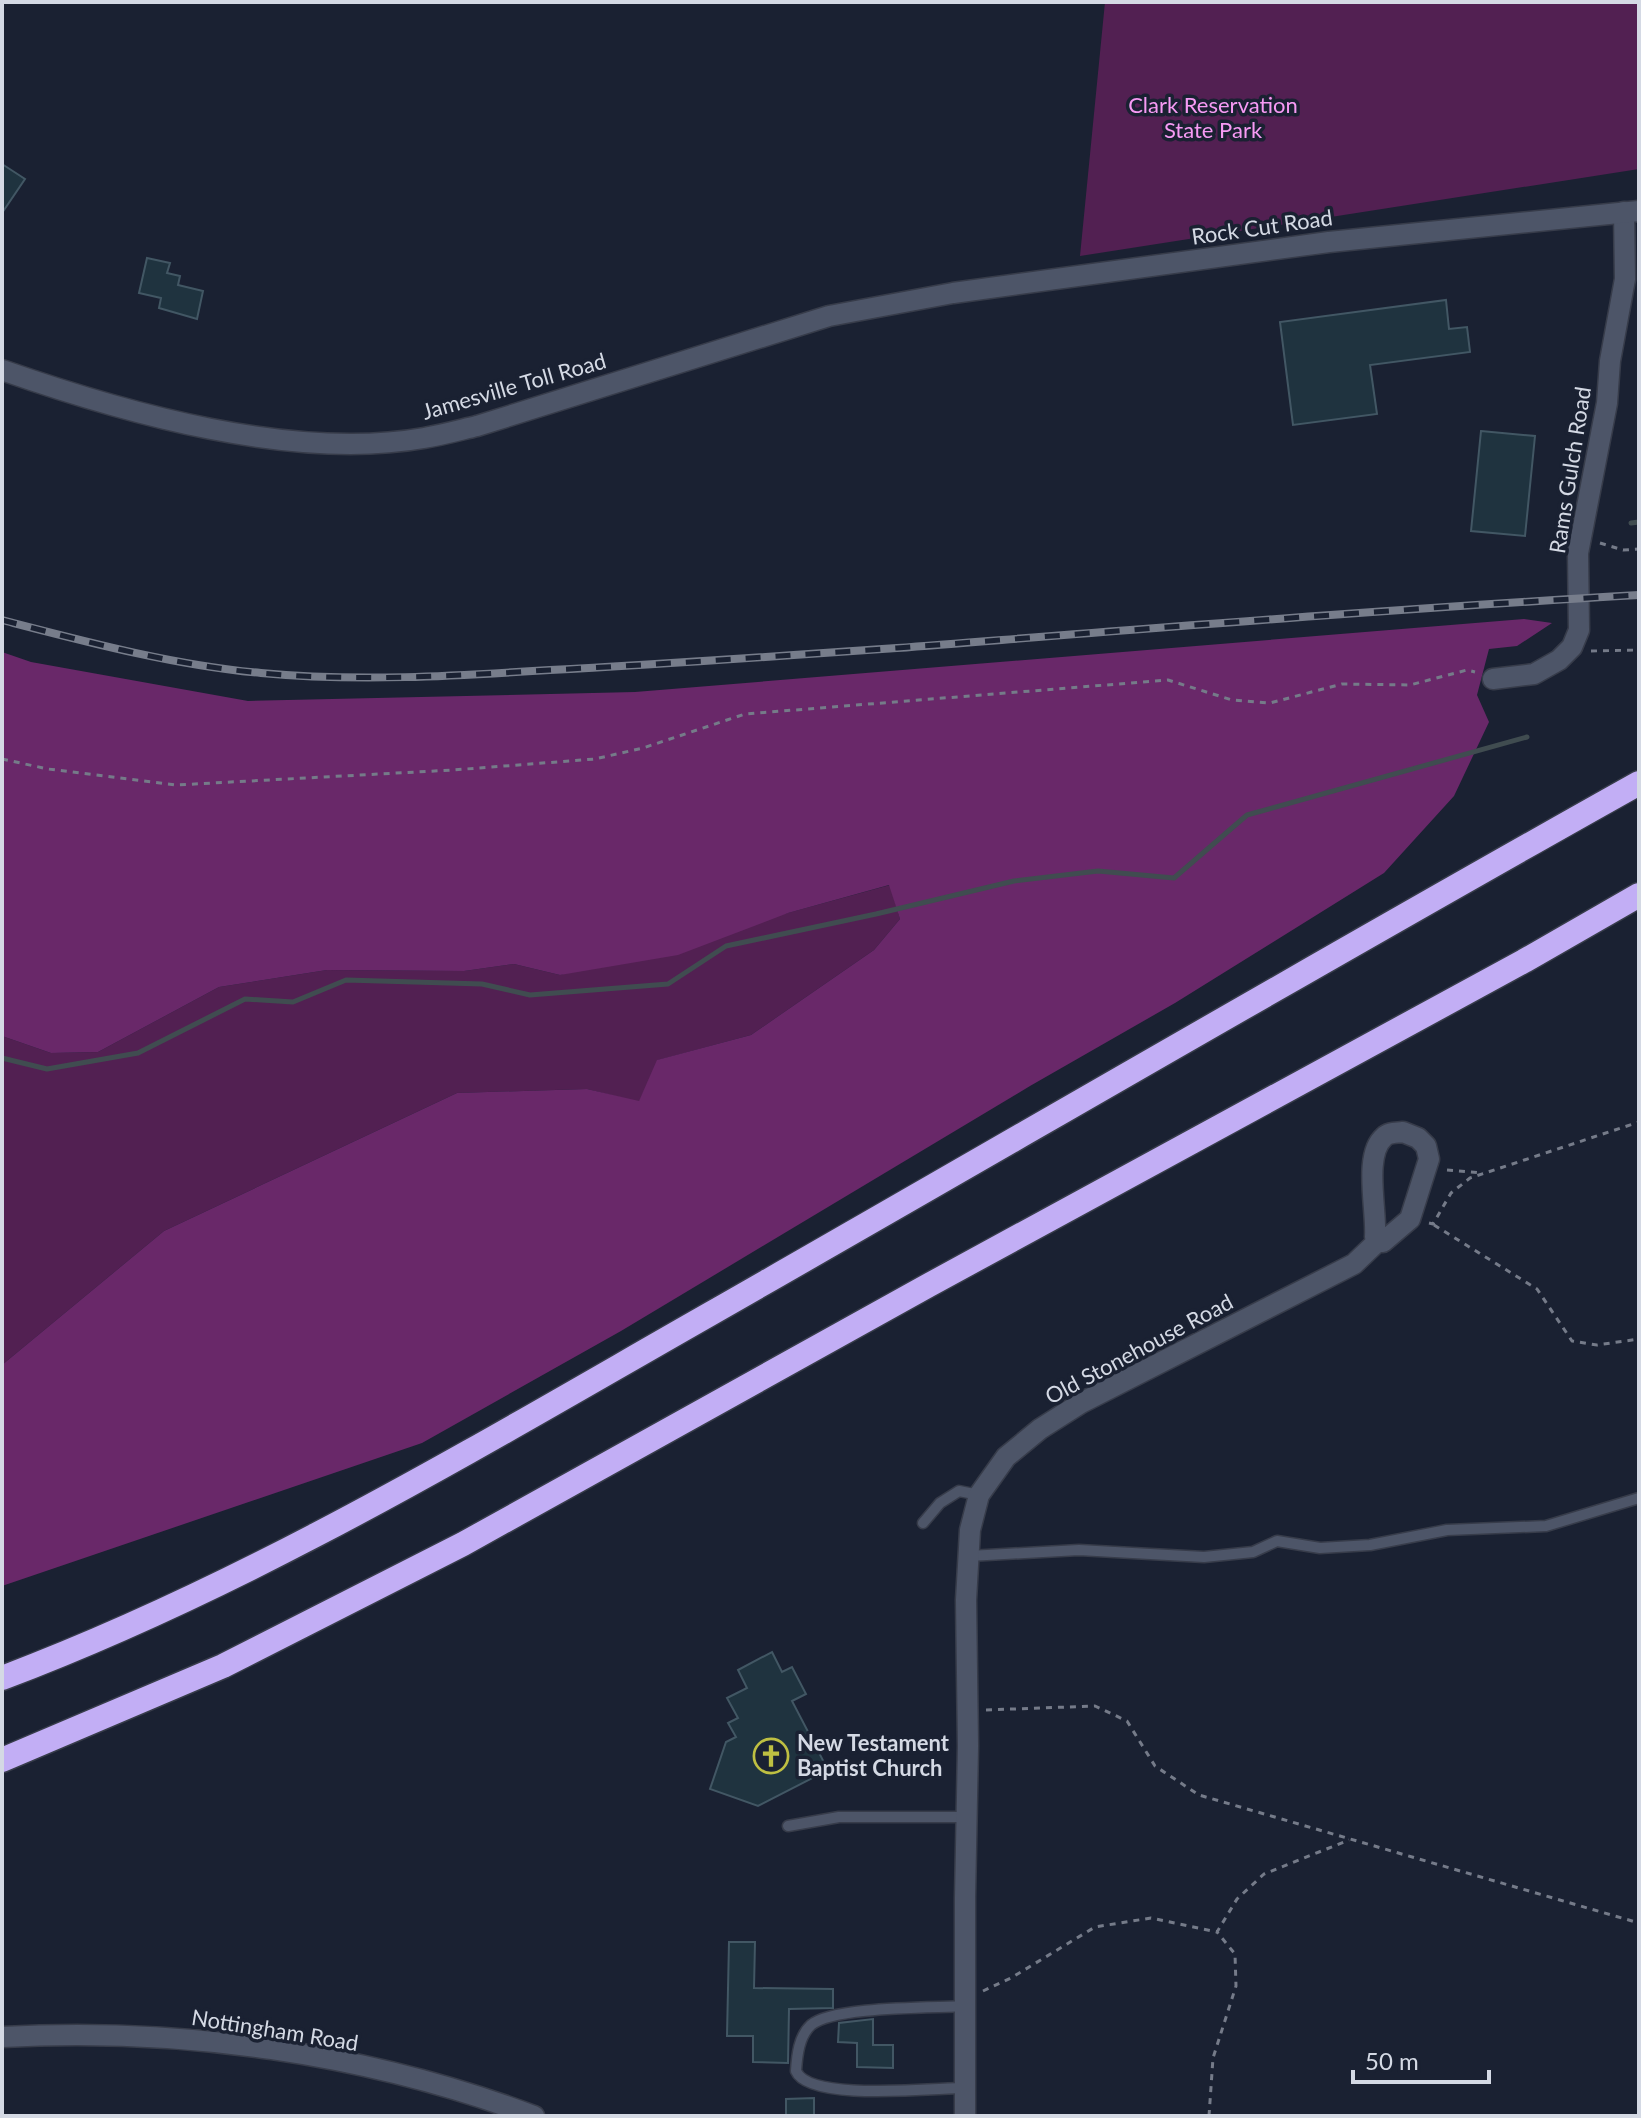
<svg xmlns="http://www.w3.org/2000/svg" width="1641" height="2118" font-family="Lato,sans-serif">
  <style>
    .green { fill: #522052 }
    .forest { fill: #692869 }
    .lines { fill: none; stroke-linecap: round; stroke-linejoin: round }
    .stream { stroke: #404c50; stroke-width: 5 }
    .building { fill: #1f333f; stroke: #425764; stroke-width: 2 }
    .service-casing { stroke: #373c4a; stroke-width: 13 }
    .minor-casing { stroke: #373c4a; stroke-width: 23 }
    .tertiary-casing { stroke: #373c4a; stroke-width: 23 }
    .motorway-casing { stroke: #373c4a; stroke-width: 27 }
    .path { stroke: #757b89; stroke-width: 3; stroke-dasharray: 6 6; stroke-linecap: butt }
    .service { stroke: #4d5568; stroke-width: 10 }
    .minor { stroke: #4d5568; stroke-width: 20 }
    .tertiary { stroke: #4d5568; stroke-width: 20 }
    .motorway { stroke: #c2aef5; stroke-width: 24 }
    .rail-casing { stroke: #777d8b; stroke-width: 8 }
    .rail { stroke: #1a2132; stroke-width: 5; stroke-dasharray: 15; stroke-linecap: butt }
    .labels { text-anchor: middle; stroke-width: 7; stroke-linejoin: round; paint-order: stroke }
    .park-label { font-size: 22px; fill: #f69af4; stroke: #1a2132 }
    .street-label { font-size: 22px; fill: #d4d9e4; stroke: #1a2132 }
    .poi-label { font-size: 22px; font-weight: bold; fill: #d4d9e4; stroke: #1a2132; text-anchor: start }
  </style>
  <rect width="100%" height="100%" fill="#1a2132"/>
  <path class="green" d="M 1105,2 L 1639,2 L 1639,169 L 1080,256 Z
    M 890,885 L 900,919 L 874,950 L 751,1035 L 658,1060 L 639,1102 L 587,1089 L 457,1093 L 164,1231 L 2,1365 L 2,1036 L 51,1053 L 98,1052 L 219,987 L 327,970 L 464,971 L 514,964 L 560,975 Z"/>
  <path class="forest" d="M 1524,619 L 1552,623 L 1517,646 L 1489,649 L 1477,695 L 1489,722 L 1454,796 L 1384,873 L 1175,1003 L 1030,1086 L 621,1331 L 422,1443 L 2,1586 L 2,1365 L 164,1231 L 457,1093 L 587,1089 L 639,1101 L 657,1060 L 751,1035 L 874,950 L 900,919 L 889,885 L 788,913 L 678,955 L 560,975 L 514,964 L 464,971 L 327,970 L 219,987 L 98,1052 L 51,1053 L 2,1036 L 2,652 L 31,662 L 248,701 L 635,692 Z"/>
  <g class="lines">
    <path class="stream" d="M 1631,523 L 1639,522
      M 2,1058 L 47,1069 L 138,1053 L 245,999 L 293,1002 L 346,980 L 482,984 L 530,995 L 668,984 L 726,946 L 876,914 L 1014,881 L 1098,871 L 1174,878 L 1247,815 L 1527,737"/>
  </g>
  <path class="building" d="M 2,164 L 25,179 L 2,213 Z
    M 147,258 L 170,263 L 167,273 L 180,276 L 178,285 L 203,291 L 197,319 L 159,308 L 161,298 L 139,293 Z
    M 1446,300 L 1449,329 L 1467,327 L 1470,352 L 1370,365 L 1377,414 L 1293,425 L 1280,322 Z
    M 1481,431 L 1535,436 L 1525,536 L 1471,531 Z
    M 772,1652 L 782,1672 L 792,1667 L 806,1694 L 792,1701 L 828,1770 L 758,1806 L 710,1789 L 726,1742 L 736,1737 L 728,1723 L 738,1718 L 727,1698 L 747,1688 L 738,1670 Z
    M 729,1942 L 755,1942 L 754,1988 L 833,1989 L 833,2008 L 789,2009 L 788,2063 L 753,2062 L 753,2036 L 727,2036 Z
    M 873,2019 L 873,2045 L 893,2045 L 893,2068 L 857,2067 L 857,2043 L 838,2042 L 839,2023 Z
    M 814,2098 L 814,2116 L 786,2116 L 786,2099 Z"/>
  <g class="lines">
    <g class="service-casing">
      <path id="service" d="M 923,1523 L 940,1503 L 959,1491 L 979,1495
        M 969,1556 L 1079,1550 L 1204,1557 L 1253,1552 L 1277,1541 L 1320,1548 L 1370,1545 L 1447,1530 L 1546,1526 L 1639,1498
        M 788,1826 L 839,1817 L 967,1817
        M 965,2006 C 933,2008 833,2006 811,2025 C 799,2036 797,2055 796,2071 C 809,2102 934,2088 965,2088"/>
    </g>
    <g class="minor-casing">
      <path id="minor" d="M 1493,679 L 1534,674 L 1559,660 L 1572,647 L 1579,630 L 1578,553 L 1607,403 L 1610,361 L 1625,279 L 1624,212
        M 1403,1132 L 1418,1138 L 1426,1146 L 1429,1159 L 1410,1219 L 1383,1242 L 1378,1241 L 1375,1237 C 1377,1210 1363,1155 1384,1137 C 1389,1132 1396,1133 1403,1132 Z
        M 965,2116 L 965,1898 L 968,1746 L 966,1600 L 970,1530 L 979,1495 L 1006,1457 L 1040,1429 L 1081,1403 L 1354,1264 L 1378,1241"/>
    </g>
    <g class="tertiary-casing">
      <path id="tertiary" d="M 2,370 C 125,413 293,461 424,438 C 442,435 460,430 477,426 L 829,316 L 953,293 L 1329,242 L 1639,211
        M 2,2037 C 181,2027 366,2053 534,2116"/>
    </g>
    <g class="motorway-casing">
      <path id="motorway" d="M 2,1678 C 251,1584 480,1445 710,1314 C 1020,1137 1328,957 1639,783
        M 2,1760 L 223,1666 L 463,1544 L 929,1285 L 1524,961 L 1639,895"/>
    </g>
    <path class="path" d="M 1600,543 L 1623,550 L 1639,549
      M 1591,651 L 1639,650
      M 2,759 L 48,769 L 176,785 L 453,770 L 595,759 L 643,748 L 745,714 L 1168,680 L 1232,700 L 1270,703 L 1342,684 L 1410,685 L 1467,670 L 1475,672
      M 1447,1170 L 1483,1173
      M 1429,1223 L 1433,1224 L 1451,1193 L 1470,1178 L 1639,1122
      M 1434,1225 L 1537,1289 L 1572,1341 L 1597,1345 L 1639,1339
      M 986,1710 L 1095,1706 L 1127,1721 L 1155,1766 L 1199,1795 L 1639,1923
      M 983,1991 L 1011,1978 L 1095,1927 L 1151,1918 L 1217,1932 L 1237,1899 L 1264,1874 L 1349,1840
      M 1209,2116 L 1213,2058 L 1236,1986 L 1235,1954 L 1217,1932"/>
    <use href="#service" class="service"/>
    <use href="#minor" class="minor"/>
    <use href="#tertiary" class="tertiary"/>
    <use href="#motorway" class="motorway"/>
    <g class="rail-casing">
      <path id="rail" d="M 2,620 C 87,642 173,665 261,673 C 357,682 454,676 550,670 C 666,664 781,656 897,648 C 1144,629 1391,609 1639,595"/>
    </g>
    <use href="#rail" class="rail"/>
  </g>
  <defs>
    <g id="church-ring" transform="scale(1.8)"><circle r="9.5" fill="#1a2132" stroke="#bebf42" stroke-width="1.5"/><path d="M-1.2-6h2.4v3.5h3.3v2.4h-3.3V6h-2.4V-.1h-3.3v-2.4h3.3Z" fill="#bebf42"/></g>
  </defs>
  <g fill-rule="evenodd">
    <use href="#church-ring" x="771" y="1756"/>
  </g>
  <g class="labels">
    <g class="park-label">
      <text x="1213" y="113">Clark Reservation<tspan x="1213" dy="25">State Park</tspan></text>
    </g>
    <g class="street-label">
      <text transform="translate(1262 227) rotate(-8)" y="8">Rock Cut Road</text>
      <text transform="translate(514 386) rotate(-16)" y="8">Jamesville Toll Road</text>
      <text transform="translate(1570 470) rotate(-81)" y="8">Rams Gulch Road</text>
      <text transform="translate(1139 1349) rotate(-28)" y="8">Old Stonehouse Road</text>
      <text transform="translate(275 2030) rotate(9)" y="8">Nottingham Road</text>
    </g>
    <g class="poi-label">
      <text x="797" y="1751">New Testament<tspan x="797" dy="25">Baptist Church</tspan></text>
    </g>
  </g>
  <rect width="1641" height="2118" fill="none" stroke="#d4d9e4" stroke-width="8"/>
  <path d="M1353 2070v12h136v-12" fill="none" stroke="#d4d9e4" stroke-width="4"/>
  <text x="1365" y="2070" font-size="24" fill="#d4d9e4" stroke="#1a2132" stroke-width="6" paint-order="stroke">50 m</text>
</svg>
